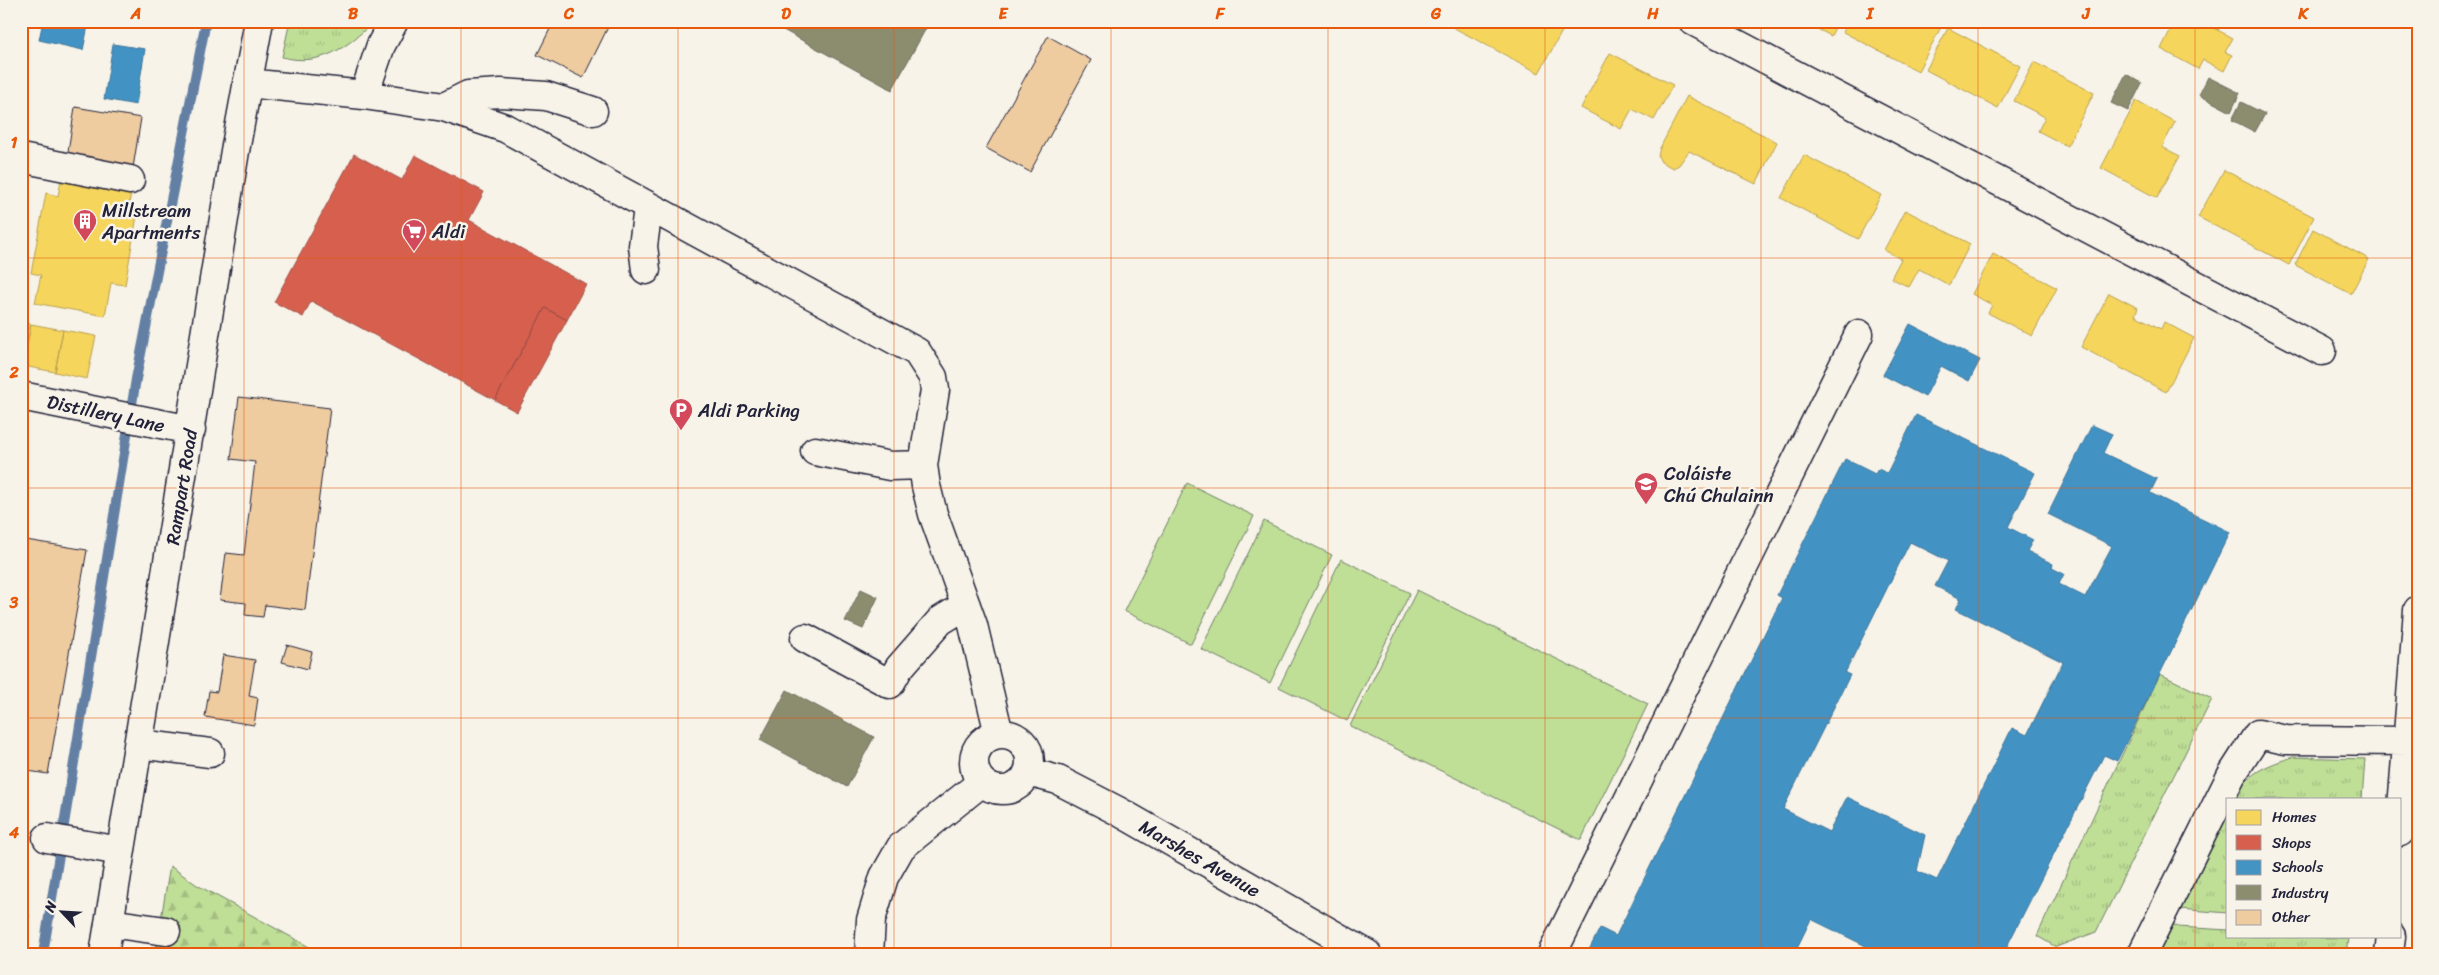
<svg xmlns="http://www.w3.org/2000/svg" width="2439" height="975" font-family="Sriracha,sans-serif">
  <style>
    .grass { fill: url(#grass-tufts); stroke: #708068 }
    .forest { fill: url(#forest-firs); stroke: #708068 }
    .garden { fill: #bfde96; stroke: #708068 }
    .homes { fill: #f6d55c; stroke: #b69f52 }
    .shops { fill: #d6604d; stroke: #a04d48 }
    .schools { fill: #4393c3; stroke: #39719a; fill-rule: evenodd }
    .industry { fill: #8c8c6e; stroke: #6c6c5f }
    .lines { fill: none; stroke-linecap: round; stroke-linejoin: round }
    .stream { stroke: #6380a4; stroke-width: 10 }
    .building { fill: #efcca0; stroke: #22223b }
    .minor-casing { stroke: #22223b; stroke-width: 31 }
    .minor { stroke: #f7f3e8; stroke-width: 28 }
    .grid { fill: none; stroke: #e8590c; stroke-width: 1; stroke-opacity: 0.55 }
    .labels { text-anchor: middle; stroke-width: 5; stroke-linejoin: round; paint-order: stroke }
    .poi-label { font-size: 19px; fill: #22223b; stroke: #f7f3e8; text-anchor: start }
    .street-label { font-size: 19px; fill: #22223b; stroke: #f7f3e8 }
    .neatline { fill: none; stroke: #e8590c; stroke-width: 2 }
    .grid-label { font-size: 16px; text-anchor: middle; font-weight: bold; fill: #e8590c }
  </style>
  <defs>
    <pattern id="grass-tufts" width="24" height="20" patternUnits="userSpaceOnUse" patternTransform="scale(1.25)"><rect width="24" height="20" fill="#bfde96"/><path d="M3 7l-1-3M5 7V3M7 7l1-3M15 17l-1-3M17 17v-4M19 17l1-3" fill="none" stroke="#a4be82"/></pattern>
    <pattern id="forest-firs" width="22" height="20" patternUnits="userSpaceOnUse" patternTransform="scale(1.25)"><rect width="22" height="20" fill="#bfde96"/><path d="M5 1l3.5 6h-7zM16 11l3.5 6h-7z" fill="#a4be82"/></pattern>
  </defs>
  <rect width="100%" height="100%" fill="#f7f3e8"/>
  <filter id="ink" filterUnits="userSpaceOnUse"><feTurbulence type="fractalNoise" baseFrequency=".02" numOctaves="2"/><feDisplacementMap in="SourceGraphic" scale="10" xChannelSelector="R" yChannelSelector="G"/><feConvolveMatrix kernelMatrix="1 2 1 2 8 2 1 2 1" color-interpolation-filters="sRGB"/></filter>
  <g filter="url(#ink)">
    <path class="grass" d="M 290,21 L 374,21 C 347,48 321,67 282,57 Z
      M 2160,674 L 2212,699 L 2096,932 L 2056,947 L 2037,936 Z
      M 2293,757 L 2365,759 L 2362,799 L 2233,799 C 2246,773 2267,765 2293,757 Z
      M 2228,810 L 2228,913 L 2179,909 Z
      M 2171,923 L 2178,927 L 2228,930 L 2228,936 L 2348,938 L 2346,954 L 2158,954 Z"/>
    <path class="forest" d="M 170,866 L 197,885 L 322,954 L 155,954 Z"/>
    <path class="garden" d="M 1187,483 L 1254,516 L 1191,644 L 1124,611 Z
      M 1264,521 L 1332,555 L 1270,683 L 1201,649 Z
      M 1341,559 L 1410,593 L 1347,721 L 1279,687 Z
      M 1417,590 L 1648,704 L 1581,840 L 1350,726 Z"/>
    <path class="homes" d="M 1561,21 L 1566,24 L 1539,73 L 1443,22 Z
      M 1802,21 L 1838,21 L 1831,36 Z
      M 1849,21 L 1935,21 L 1942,25 L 1918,71 L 1843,32 Z
      M 2175,21 L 2200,21 L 2233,38 L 2225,52 L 2232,55 L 2224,71 L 2203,60 L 2198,69 L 2161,49 Z
      M 2200,21 L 2223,21 L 2218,30 Z
      M 1948,28 L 2020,66 L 1998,108 L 1926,70 Z
      M 1610,53 L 1673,85 L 1654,120 L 1632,109 L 1621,129 L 1581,108 Z
      M 2034,62 L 2094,93 L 2067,146 L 2038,131 L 2045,117 L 2014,101 Z
      M 1687,96 L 1777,142 L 1756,184 L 1689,151 L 1679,165 L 1673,168 L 1661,162 L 1658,156 L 1660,148 Z
      M 2136,101 L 2175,122 L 2162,147 L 2180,156 L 2157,198 L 2101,168 Z
      M 1804,155 L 1881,195 L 1858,239 L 1781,198 Z
      M 2224,170 L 2314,217 L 2289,265 L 2198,217 Z
      M 61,180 L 131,193 L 128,209 L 138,210 L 125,285 L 111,283 L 105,316 L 35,303 L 41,275 L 31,273 L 46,193 L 58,196 Z
      M 1905,210 L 1970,244 L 1949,285 L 1919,269 L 1909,287 L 1891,278 L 1901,259 L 1884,250 Z
      M 2313,229 L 2369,259 L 2351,294 L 2295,265 Z
      M 1993,254 L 2057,288 L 2032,336 L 1988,313 L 1992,305 L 1972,294 Z
      M 2109,293 L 2138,308 L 2135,315 L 2161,329 L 2164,322 L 2194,338 L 2166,392 L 2081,347 Z
      M 21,322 L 31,324 L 23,366 L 21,366 Z
      M 31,324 L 63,330 L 55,372 L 23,366 Z
      M 63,330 L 96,336 L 87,379 L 55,372 Z"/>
    <path class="shops" d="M 354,154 L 402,180 L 415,155 L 484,192 L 469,220 L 586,284 L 567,320 L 545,308 L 495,400 L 311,301 L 303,317 L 274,302 Z
      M 545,308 L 567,320 L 517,412 L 495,400 Z"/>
    <path class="schools" d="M 43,21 L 89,21 L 83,50 L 39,40 Z
      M 95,21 L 127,21 L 126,28 Z
      M 113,44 L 145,49 L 136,105 L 104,99 Z
      M 1910,324 L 1980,360 L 1969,381 L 1941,366 L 1925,397 L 1883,375 Z
      M 1916,415 L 2035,473 L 2008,527 L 2033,540 L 2027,551 L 2053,564 L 2052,568 L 2064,574 L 2059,584 L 2085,597 L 2112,546 L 2048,514 L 2092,425 L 2112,434 L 2103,453 L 2157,479 L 2150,493 L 2230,532 L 2117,761 L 2104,755 L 2003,954 L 1882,954 L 1811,919 L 1794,954 L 1587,954 L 1600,928 L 1616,936 L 1782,598 L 1777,595 L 1845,459 L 1875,474 L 1878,469 L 1887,473 ZM 1910,542 L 1948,561 L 1935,586 L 1961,599 L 1956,609 L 2063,662 L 2027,735 L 2012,728 L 1937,880 L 1917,871 L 1925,835 L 1847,797 L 1829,832 L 1783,809 L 1850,675 L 1845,673 Z"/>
    <path class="industry" d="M 767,21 L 930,21 L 892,90 Z
      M 2126,74 L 2142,83 L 2128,111 L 2111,103 Z
      M 2208,77 L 2240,93 L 2231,112 L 2199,95 Z
      M 2241,102 L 2265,114 L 2255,132 L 2232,120 Z
      M 861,589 L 878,597 L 863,629 L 845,621 Z
      M 787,690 L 874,737 L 847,787 L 760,740 Z"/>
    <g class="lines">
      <path class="stream" d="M 43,954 L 136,379 L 206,21"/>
    </g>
    <path class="building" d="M 554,21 L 611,21 L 583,78 L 537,55 Z
      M 1048,36 L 1091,60 L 1030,172 L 986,148 Z
      M 75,107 L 141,118 L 132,174 L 66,164 Z
      M 239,397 L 330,408 L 305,610 L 265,605 L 263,617 L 245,615 L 246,603 L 220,600 L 226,553 L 244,555 L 255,462 L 231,459 Z
      M 26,540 L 87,550 L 48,774 L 21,770 L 21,570 Z
      M 287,645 L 312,652 L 308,669 L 282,662 Z
      M 223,655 L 255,660 L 249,696 L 258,698 L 254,725 L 205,717 L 209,691 L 217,692 Z
      M 21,913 L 29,914 L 23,954 L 21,954 Z"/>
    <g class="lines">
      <g class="minor-casing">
        <path id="minor" d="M 1693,21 L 2322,351
          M 247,83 L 364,95 L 444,107 L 505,128 L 917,352 L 933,377 L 935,390 L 923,465 L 926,486 L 933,514 L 973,625 L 999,734
          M 364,95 L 381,45 L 394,21
          M 444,107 L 468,95 L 501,93 L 546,96 L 593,111
          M 21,158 L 130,180
          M 646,270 L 643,246 L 648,208
          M 21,396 L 191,430
          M 815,451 L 890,466 L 923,465
          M 805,638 L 890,684 L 899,668 L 940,621 L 966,605
          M974 762a28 28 0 1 1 56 0a28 28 0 1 1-56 0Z
          M 139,744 L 210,753
          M 1028,772 L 1058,780 L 1118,811 L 1367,954
          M 2400,832 L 2418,610
          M 47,838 L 120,851
          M 109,923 L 166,931
          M 104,954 L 235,151 L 259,21
          M 869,954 L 871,920 L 884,877 L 901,847 L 982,782
          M 1552,954 L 1859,334
          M 2142,954 L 2231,776 L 2258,734 L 2286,740 L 2409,741
          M 2389,954 L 2391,936"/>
      </g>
      <use href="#minor" class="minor"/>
    </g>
  </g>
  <path class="grid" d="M 244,21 L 244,954M 461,21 L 461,954M 678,21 L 678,954M 894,21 L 894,954M 1111,21 L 1111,954M 1328,21 L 1328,954M 1545,21 L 1545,954M 1761,21 L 1761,954M 1978,21 L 1978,954M 2195,21 L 2195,954M 21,258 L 2418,258M 21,488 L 2418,488M 21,718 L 2418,718"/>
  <defs>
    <g id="building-pin" transform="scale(1.25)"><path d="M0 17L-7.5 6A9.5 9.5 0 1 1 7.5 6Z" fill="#d1495b" stroke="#f7f3e8"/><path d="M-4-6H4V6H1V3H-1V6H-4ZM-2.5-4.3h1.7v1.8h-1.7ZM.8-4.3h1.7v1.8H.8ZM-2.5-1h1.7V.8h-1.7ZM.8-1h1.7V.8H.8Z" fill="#fff"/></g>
    <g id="supermarket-pin" transform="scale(1.25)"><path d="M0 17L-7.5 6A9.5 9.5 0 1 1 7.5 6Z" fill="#d1495b" stroke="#f7f3e8"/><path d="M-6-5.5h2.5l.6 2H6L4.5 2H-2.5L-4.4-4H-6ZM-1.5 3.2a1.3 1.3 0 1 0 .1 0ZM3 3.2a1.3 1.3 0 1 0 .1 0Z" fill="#fff"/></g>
    <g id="parking-pin" transform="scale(1.25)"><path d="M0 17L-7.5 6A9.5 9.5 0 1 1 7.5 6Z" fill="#d1495b" stroke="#f7f3e8"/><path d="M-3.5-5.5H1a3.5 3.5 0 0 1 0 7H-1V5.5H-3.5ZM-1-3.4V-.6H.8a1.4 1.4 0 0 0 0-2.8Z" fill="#fff"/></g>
    <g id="school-pin" transform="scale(1.25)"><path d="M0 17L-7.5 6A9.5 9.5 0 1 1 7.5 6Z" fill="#d1495b" stroke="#f7f3e8"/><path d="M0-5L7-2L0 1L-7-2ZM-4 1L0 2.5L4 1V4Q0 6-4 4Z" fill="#fff"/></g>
  </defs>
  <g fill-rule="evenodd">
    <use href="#building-pin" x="85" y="221"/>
    <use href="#supermarket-pin" x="414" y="231"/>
    <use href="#parking-pin" x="681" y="410"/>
    <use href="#school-pin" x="1646" y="484"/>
  </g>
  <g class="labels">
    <g class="poi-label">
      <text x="102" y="217">Millstream<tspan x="102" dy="22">Apartments</tspan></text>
      <text x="432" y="238">Aldi</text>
      <text x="698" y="417">Aldi Parking</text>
      <text x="1664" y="480">Coláiste<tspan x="1664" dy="22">Chú Chulainn</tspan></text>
    </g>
    <g class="street-label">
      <text transform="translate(106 413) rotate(12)" y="7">Distillery Lane</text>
      <text transform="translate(181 487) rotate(-81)" y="7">Rampart Road</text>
      <text transform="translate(1200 858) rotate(30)" y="7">Marshes Avenue</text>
    </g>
  </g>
  <rect width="2439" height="975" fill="none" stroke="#f7f3e8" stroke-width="55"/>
  <rect x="2226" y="798" width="175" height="140" fill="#f7f3e8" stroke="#a29fa3"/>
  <rect x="2236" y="810" width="25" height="15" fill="#f6d55c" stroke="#a29fa3"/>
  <text x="2272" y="822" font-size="15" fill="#22223b">Homes</text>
  <rect x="2236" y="835" width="25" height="15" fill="#d6604d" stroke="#a29fa3"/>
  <text x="2272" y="848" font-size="15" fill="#22223b">Shops</text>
  <rect x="2236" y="860" width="25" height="15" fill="#4393c3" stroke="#a29fa3"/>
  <text x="2272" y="872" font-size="15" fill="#22223b">Schools</text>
  <rect x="2236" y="885" width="25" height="15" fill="#8c8c6e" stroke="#a29fa3"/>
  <text x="2272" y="898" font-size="15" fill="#22223b">Industry</text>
  <rect x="2236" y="910" width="25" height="15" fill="#efcca0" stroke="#a29fa3"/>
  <text x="2272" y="922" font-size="15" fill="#22223b">Other</text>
  <g transform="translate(62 912) rotate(295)" stroke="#f7f3e8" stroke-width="4" paint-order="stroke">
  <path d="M0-4L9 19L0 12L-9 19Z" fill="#22223b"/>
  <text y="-8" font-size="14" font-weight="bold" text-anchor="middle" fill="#22223b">N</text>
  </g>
  <rect x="28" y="28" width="2384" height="920" class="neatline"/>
  <g class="grid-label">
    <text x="136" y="19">A</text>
    <text x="353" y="19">B</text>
    <text x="569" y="19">C</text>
    <text x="786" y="19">D</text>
    <text x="1003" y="19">E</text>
    <text x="1220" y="19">F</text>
    <text x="1436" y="19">G</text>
    <text x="1653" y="19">H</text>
    <text x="1870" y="19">I</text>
    <text x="2086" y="19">J</text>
    <text x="2303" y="19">K</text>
    <text x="14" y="148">1</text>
    <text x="14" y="378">2</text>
    <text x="14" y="608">3</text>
    <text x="14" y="838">4</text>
  </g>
</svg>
